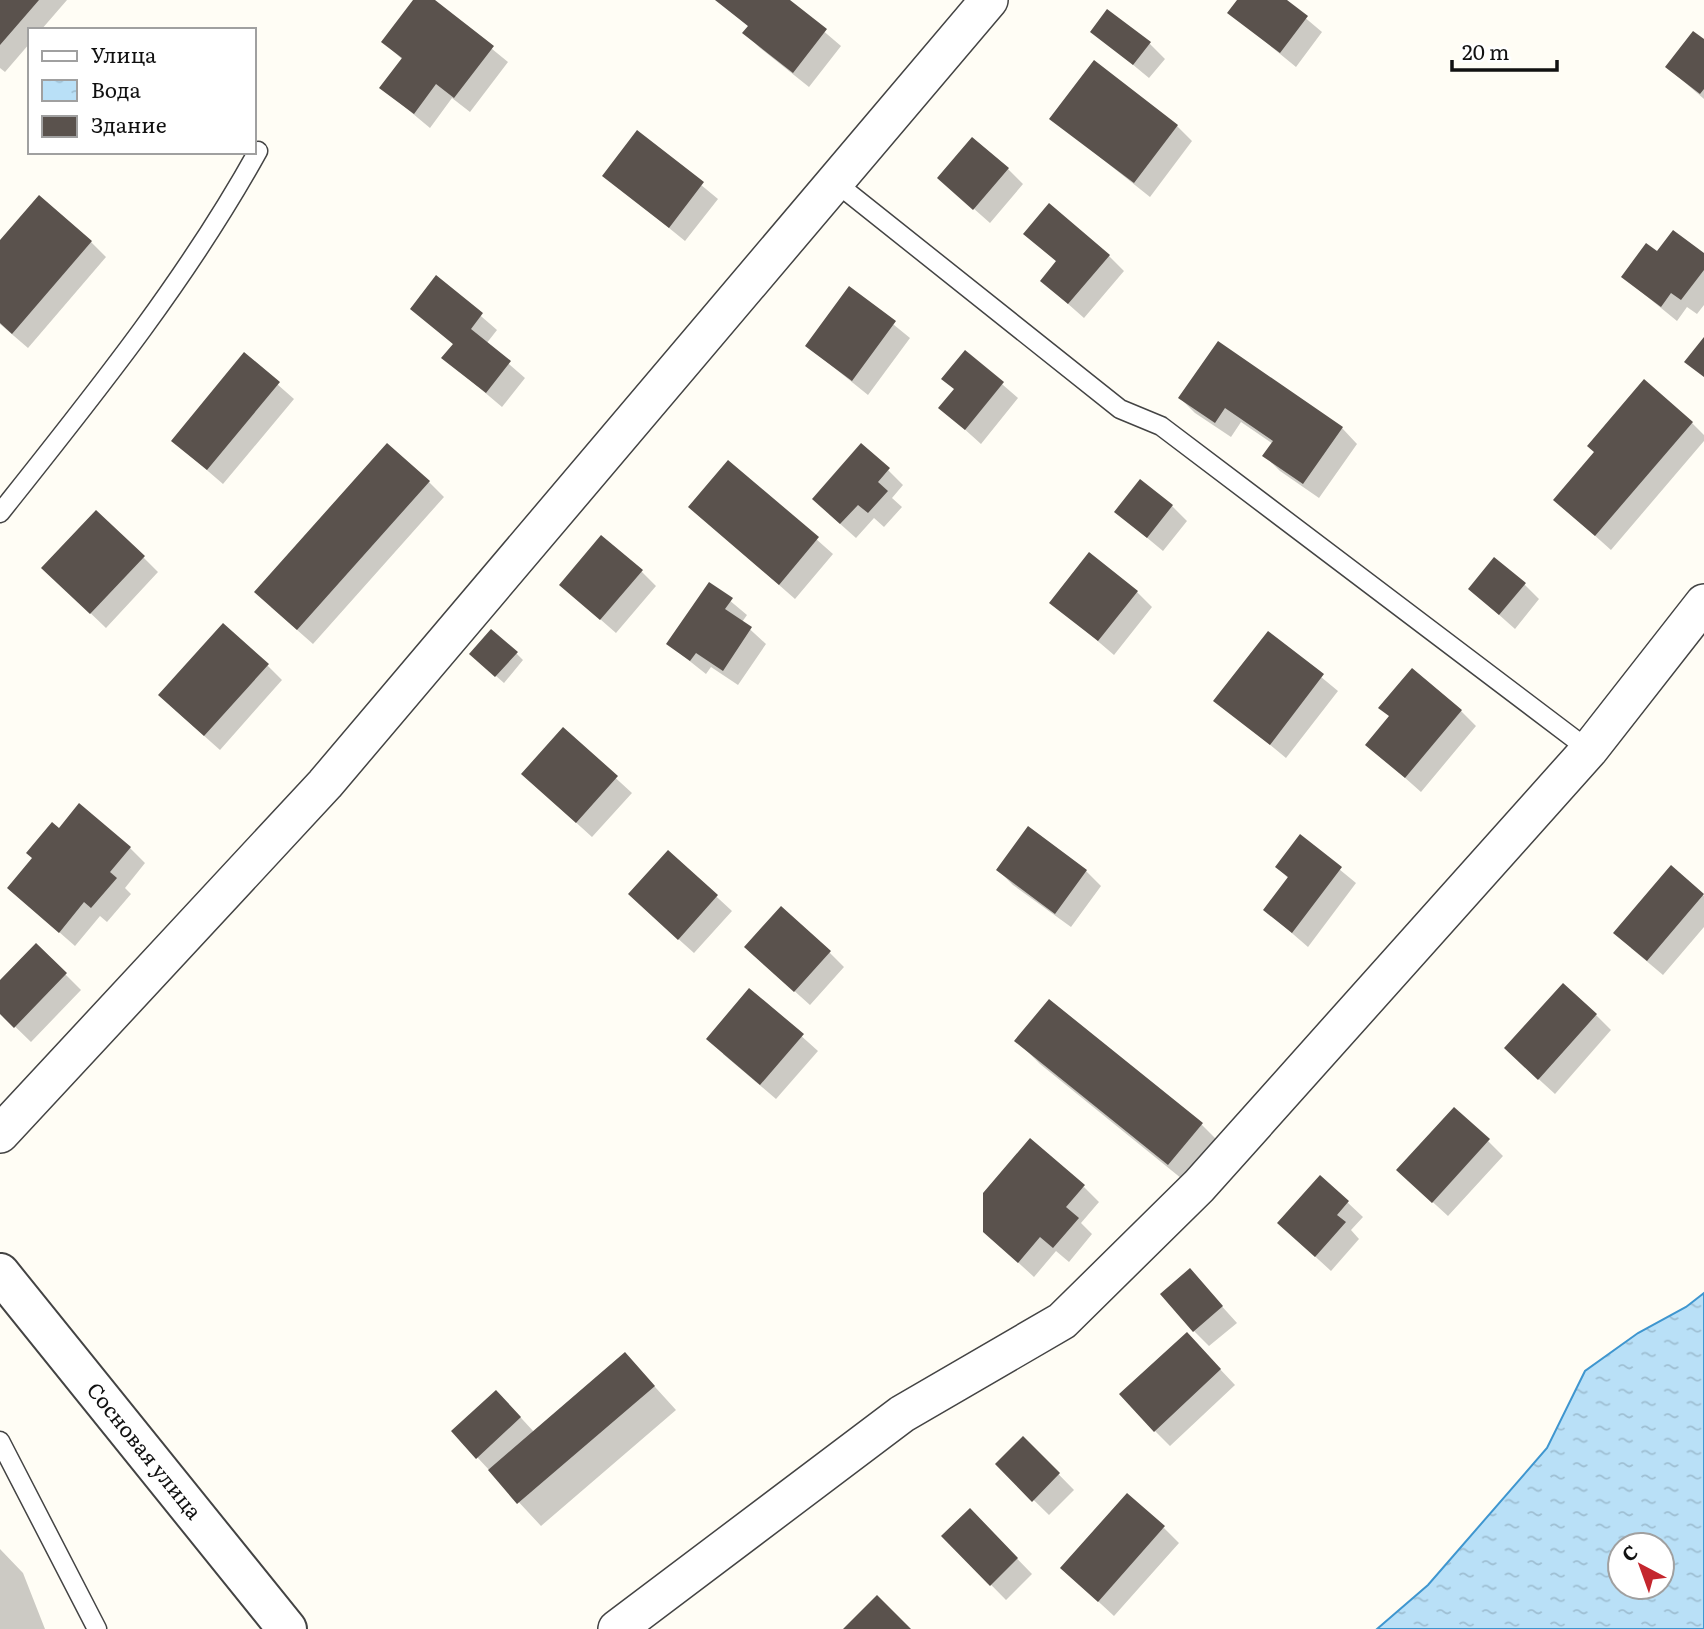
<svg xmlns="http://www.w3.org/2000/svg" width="1704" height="1629" font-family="Literata,serif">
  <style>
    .water { fill: url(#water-ripples); stroke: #3f96cf; stroke-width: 2; fill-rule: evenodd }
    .shadow { fill: #0003 }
    .building { fill: #5a524d }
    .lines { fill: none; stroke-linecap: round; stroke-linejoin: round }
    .service-casing { stroke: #444; stroke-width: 21 }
    .minor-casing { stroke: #444; stroke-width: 40 }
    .tertiary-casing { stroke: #444; stroke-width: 42 }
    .service { stroke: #fff; stroke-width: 18 }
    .minor { stroke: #fff; stroke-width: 37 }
    .tertiary { stroke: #fff; stroke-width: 38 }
    .labels { text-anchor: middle; stroke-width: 7; stroke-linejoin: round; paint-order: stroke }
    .street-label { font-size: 21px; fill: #111; stroke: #fff }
  </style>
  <defs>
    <pattern id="water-ripples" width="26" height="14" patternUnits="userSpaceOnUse" patternTransform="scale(1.75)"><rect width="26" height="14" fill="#b9e0f7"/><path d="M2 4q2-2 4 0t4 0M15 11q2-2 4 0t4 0" fill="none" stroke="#9ebfd3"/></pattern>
  </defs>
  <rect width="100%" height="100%" fill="#fffdf5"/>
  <path class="water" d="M 1704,1293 L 1704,1629 L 1377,1629 L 1428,1585 L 1547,1448 L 1585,1371 L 1638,1333 L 1686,1307 ZM 1620,1545 L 1662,1545 L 1662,1587 L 1620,1587 Z"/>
  <path class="shadow" d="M 0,0 L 67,0 L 41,30 L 30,30 L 30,43 L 5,72 L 0,68 Z
    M 416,0 L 432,0 L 508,62 L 470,112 L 452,98 L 430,128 L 382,88 L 403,60 L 383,42 Z
    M 717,0 L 787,0 L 841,46 L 809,87 L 760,48 L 745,33 L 749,27 Z
    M 1240,0 L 1284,0 L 1322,32 L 1296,67 L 1230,13 Z
    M 1092,31 L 1150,44 L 1165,59 L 1149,78 Z
    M 1704,41 L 1704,99 L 1667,67 Z
    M 1052,119 L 1177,126 L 1192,141 L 1150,197 Z
    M 637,132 L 718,199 L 685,241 L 604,175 Z
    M 1008,169 L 1023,184 L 990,223 L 939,178 Z
    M 91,242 L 106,257 L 28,348 L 0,324 L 0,243 Z
    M 1041,248 L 1109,256 L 1124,271 L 1084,318 L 1042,281 L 1057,262 Z
    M 1657,253 L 1704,255 L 1704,305 L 1697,314 L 1687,307 L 1677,321 L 1623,277 Z
    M 437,278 L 497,330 L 486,344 L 525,378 L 502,407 L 444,358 L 454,345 L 412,309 Z
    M 850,289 L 910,338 L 868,395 L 807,346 Z
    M 965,352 L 1018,398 L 981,444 L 941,408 L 955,390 Z
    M 244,355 L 294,399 L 223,484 L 173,441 Z
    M 1180,398 L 1342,428 L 1357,444 L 1319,498 L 1280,471 L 1265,456 L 1273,444 L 1241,422 L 1231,437 L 1195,413 Z
    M 1692,423 L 1704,435 L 1704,441 L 1611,550 L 1555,500 Z
    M 729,462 L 833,554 L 795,599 L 690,507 Z
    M 888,470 L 903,485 L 892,498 L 902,507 L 884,527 L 874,518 L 856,538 L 829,514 Z
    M 429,482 L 444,497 L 313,644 L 271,607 Z
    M 1172,506 L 1187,521 L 1163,551 L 1116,512 Z
    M 143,557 L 158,572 L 106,628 L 59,583 Z
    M 641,571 L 656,586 L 616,633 L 561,585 Z
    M 710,584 L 747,615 L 742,622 L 766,644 L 738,685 L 711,667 L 706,674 L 668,644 Z
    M 1524,584 L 1539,599 L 1515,629 L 1470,589 Z
    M 1137,592 L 1152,607 L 1114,655 L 1052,602 Z
    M 1268,633 L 1338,691 L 1286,758 L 1216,700 Z
    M 516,653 L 523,660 L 504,683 L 479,661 Z
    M 267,665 L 282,680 L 220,750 L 175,710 Z
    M 1381,708 L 1461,711 L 1476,726 L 1421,792 L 1368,745 L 1390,717 Z
    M 563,730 L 632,793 L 592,837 L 539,789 Z
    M 1029,829 L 1086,871 L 1101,886 L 1071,927 L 1013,885 L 998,870 Z
    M 59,830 L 130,848 L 145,863 L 125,888 L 131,894 L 107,922 L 100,916 L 75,946 L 9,888 Z
    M 1300,837 L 1356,883 L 1308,947 L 1265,910 L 1289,879 L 1277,867 Z
    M 668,852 L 732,911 L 694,953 L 645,909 Z
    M 1671,867 L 1704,896 L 1704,927 L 1663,975 L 1631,948 Z
    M 36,945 L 81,990 L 31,1042 L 0,1012 L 0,982 Z
    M 829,952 L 844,967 L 810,1005 L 762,962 Z
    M 750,990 L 818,1051 L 776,1099 L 723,1054 Z
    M 1596,1015 L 1611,1030 L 1555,1094 L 1521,1063 Z
    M 1017,1041 L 1201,1124 L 1224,1147 L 1192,1187 L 1040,1064 Z
    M 1488,1141 L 1503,1156 L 1448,1216 L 1414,1185 Z
    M 1084,1187 L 1099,1202 L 1081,1223 L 1092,1234 L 1069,1262 L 1056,1251 L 1034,1277 L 985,1232 Z
    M 1347,1202 L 1363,1217 L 1351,1230 L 1359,1239 L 1331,1271 L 1295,1238 Z
    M 1190,1271 L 1237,1323 L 1209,1346 L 1194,1331 Z
    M 1202,1350 L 1235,1385 L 1170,1446 L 1155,1431 Z
    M 625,1354 L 676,1410 L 541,1526 L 477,1457 L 511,1407 L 534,1432 Z
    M 1023,1438 L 1074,1490 L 1049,1515 L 997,1464 Z
    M 970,1510 L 1032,1574 L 1006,1600 L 943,1536 Z
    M 1164,1528 L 1179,1543 L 1114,1616 L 1062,1568 Z
    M 0,1549 L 23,1573 L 45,1629 L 0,1629 Z"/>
  <path class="building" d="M 0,0 L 39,0 L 0,45 Z
    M 413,0 L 435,0 L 494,46 L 454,98 L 436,84 L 414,114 L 379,88 L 402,58 L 381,42 Z
    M 715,0 L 790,0 L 827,29 L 793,73 L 742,33 L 748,26 Z
    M 1237,0 L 1287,0 L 1308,16 L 1280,53 L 1227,13 Z
    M 1107,9 L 1151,42 L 1133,65 L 1090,32 Z
    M 1693,31 L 1704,39 L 1704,89 L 1700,94 L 1665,67 Z
    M 1094,60 L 1178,125 L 1134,183 L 1049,119 Z
    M 637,130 L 704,182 L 669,228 L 602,176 Z
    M 972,137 L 1009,168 L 973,210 L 937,178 Z
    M 39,195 L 92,241 L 12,334 L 0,323 L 0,240 Z
    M 1049,203 L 1110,255 L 1068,304 L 1040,281 L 1056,261 L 1023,234 Z
    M 1673,230 L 1704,253 L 1704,270 L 1681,300 L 1671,293 L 1661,307 L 1621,277 L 1646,243 L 1657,251 Z
    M 436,275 L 483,313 L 471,329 L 511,361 L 486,393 L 441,358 L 453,344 L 410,309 Z
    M 849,286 L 896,321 L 852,381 L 805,346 Z
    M 1704,337 L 1704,377 L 1684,362 Z
    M 1218,341 L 1343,427 L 1303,484 L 1262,456 L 1273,441 L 1225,408 L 1215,423 L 1178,398 Z
    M 965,350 L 1004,382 L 965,430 L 938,408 L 954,389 L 941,379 Z
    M 244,352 L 280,382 L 207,470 L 171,441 Z
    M 1644,379 L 1693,422 L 1595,536 L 1553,500 L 1594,452 L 1587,446 Z
    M 387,443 L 430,481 L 297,630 L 254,592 Z
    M 861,443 L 890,468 L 878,482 L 888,491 L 868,513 L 858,505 L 840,524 L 812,499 Z
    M 728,460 L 819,537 L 779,585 L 688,507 Z
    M 1140,479 L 1173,505 L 1147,538 L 1114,512 Z
    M 96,510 L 145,556 L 90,614 L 41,568 Z
    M 601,535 L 643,570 L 600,620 L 559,585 Z
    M 1089,552 L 1138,591 L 1098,641 L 1049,603 Z
    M 1494,557 L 1526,583 L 1499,615 L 1468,589 Z
    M 709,582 L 733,598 L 725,609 L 752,627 L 723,671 L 696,653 L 690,661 L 666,644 Z
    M 223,623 L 269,664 L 204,736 L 158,695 Z
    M 491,629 L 518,652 L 495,677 L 469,654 Z
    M 1268,631 L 1324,674 L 1270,745 L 1213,701 Z
    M 1412,668 L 1462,710 L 1405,778 L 1365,745 L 1389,716 L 1378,708 Z
    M 563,727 L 618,776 L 576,823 L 521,774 Z
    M 79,803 L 131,847 L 110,872 L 117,878 L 91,908 L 84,902 L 59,933 L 7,888 L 32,858 L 26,853 L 52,822 L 59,828 Z
    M 1028,826 L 1087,870 L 1055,914 L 996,870 Z
    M 1300,834 L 1342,867 L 1292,933 L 1263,910 L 1288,877 L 1275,867 Z
    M 668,850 L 718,895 L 678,940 L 628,894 Z
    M 1671,865 L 1704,894 L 1647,961 L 1613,933 Z
    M 781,906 L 831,951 L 794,992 L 744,947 Z
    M 36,943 L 67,973 L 14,1028 L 0,1014 L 0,980 Z
    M 1563,983 L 1597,1014 L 1538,1080 L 1504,1048 Z
    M 749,988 L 804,1034 L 760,1085 L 706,1039 Z
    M 1049,999 L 1203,1123 L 1168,1165 L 1014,1041 Z
    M 1454,1107 L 1490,1139 L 1432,1203 L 1396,1170 Z
    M 1030,1138 L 1085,1185 L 1066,1207 L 1079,1218 L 1053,1248 L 1040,1237 L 1018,1263 L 983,1232 L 983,1193 Z
    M 1320,1175 L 1349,1201 L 1337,1215 L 1346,1222 L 1315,1257 L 1277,1223 Z
    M 1190,1268 L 1223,1306 L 1193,1332 L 1160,1294 Z
    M 1187,1332 L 1221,1369 L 1154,1432 L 1119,1394 Z
    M 625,1352 L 655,1386 L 517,1504 L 488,1470 Z
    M 496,1390 L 521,1417 L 476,1459 L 451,1431 Z
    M 1023,1436 L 1060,1473 L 1032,1502 L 995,1464 Z
    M 1127,1493 L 1165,1526 L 1098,1602 L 1060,1568 Z
    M 970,1508 L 1018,1558 L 990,1586 L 941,1536 Z
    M 877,1595 L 911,1629 L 843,1629 Z"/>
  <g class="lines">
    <g class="service-casing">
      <path id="service" d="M 835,182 L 1120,409 L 1161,426 L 1589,750
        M 0,513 C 93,396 186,281 258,151
        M 0,1441 L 97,1629"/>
    </g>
    <g class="minor-casing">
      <path id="minor" d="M 0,1134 L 325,784 L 989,0
        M 617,1629 L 902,1414 L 1062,1321 L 1199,1186 L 1589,750 L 1704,603"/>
    </g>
    <g class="tertiary-casing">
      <g id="tertiary">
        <path id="s1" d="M 0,1273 L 287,1629"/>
      </g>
    </g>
    <use href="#service" class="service"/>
    <use href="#minor" class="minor"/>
    <use href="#tertiary" class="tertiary"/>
  </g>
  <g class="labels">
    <g class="street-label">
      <text dy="7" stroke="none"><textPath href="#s1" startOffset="229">Сосновая улица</textPath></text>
    </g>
  </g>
  <rect x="28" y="28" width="228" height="126" fill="#ffffff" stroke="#a0a0a0" stroke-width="2"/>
  <rect x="42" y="51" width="35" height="10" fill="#ffffff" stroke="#a0a0a0" stroke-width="2"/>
  <text x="91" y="63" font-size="21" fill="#111111">Улица</text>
  <rect x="42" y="80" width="35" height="21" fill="url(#water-ripples)" stroke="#a0a0a0" stroke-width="2"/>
  <text x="91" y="98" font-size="21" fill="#111111">Вода</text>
  <rect x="42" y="116" width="35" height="21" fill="#5a524d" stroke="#a0a0a0" stroke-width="2"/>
  <text x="91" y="133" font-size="21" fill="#111111">Здание</text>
  <g transform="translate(1641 1566) rotate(319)"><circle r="33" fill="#ffffff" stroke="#a0a0a0" stroke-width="2"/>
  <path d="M0-5L12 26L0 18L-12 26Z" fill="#c4262e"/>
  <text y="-10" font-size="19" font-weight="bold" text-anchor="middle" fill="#111111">С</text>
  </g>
  <path d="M1452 60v10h105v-10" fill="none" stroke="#111111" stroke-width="3.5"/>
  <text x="1462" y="60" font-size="21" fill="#111111" stroke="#ffffff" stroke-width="5" paint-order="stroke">20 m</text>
</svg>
